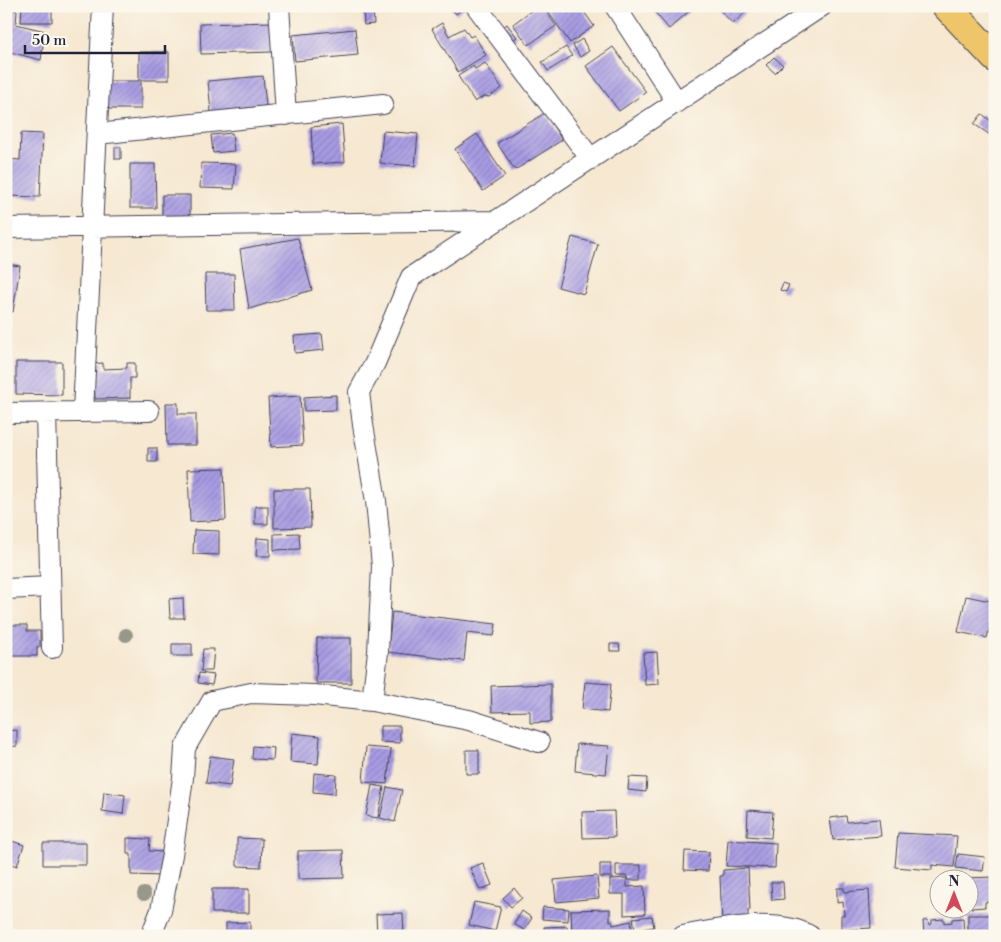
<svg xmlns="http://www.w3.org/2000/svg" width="1001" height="942" font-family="'Libre Bodoni',serif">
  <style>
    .building { fill: url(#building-hatch) }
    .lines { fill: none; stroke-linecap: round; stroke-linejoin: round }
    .street-casing { stroke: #424052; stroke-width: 22 }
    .highway-casing { stroke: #424052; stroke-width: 30 }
    .street { stroke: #fff; stroke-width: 20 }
    .highway { stroke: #eec569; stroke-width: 28 }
    .tree { fill: #98988a }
  </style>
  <defs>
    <pattern id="building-hatch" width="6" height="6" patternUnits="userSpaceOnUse" patternTransform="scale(1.25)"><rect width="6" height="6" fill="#a89be4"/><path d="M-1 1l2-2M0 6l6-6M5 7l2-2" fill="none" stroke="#887eba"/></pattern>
  </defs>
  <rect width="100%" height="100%" fill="#fbf7ec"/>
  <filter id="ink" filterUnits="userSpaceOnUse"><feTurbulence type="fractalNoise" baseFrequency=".02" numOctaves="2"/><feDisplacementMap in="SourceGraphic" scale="10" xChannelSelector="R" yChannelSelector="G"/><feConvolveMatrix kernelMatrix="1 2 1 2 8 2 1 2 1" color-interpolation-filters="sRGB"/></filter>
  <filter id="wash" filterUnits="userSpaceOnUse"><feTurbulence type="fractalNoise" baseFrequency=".0096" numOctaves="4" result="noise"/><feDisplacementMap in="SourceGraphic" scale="20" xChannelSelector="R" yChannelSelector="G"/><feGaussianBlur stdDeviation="1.12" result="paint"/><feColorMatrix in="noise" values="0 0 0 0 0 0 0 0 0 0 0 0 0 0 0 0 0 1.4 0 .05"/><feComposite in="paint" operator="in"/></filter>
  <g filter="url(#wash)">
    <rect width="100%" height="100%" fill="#f6e8d1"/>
    <g id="blocks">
      <path class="building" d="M 22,6 L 52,6 L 52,22 L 21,22 Z
        M 449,6 L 466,6 L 456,14 Z
        M 530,6 L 542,6 L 556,26 L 528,45 L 513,24 L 532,10 Z
        M 544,6 L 580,6 L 594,26 L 570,43 Z
        M 655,6 L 695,6 L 669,29 L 652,9 Z
        M 716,6 L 746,6 L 749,9 L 733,24 Z
        M 6,7 L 17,11 L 16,24 L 45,31 L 41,60 L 6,51 Z
        M 363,8 L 373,8 L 374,24 L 364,25 Z
        M 272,22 L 273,52 L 201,54 L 200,24 Z
        M 442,23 L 449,36 L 464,28 L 470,37 L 474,35 L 486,55 L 458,72 L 432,29 Z
        M 507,24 L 517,37 L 508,44 L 498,31 Z
        M 355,29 L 358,55 L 295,61 L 293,35 Z
        M 582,39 L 589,51 L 580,57 L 573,45 Z
        M 566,47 L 572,56 L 548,71 L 542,62 Z
        M 613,47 L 646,92 L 619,111 L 586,66 Z
        M 139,52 L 169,52 L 169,80 L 141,80 L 141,109 L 106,109 L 106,81 L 139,81 Z
        M 774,57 L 783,65 L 775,73 L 766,65 Z
        M 485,63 L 502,88 L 489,97 L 484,96 L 475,102 L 458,76 L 473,66 L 475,69 Z
        M 263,76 L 266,106 L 211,112 L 208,81 Z
        M 545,113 L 562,140 L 515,170 L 497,143 Z
        M 982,114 L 995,124 L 995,135 L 993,137 L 974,124 Z
        M 342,124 L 345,162 L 313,164 L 311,127 Z
        M 383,131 L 418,134 L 415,166 L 380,163 Z
        M 21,133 L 43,134 L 40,197 L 6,196 L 6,159 L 20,160 Z
        M 232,133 L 234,151 L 213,153 L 211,135 Z
        M 477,134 L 505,176 L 483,191 L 455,149 Z
        M 115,147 L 121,147 L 121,159 L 115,159 Z
        M 201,163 L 236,164 L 234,189 L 200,188 Z
        M 130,164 L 155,164 L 156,208 L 130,208 Z
        M 162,195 L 190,195 L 190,220 L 162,220 Z
        M 572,237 L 598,244 L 584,294 L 558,287 Z
        M 298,238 L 312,290 L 249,309 L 240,249 Z
        M 6,264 L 20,266 L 13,312 L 6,311 Z
        M 205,274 L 234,274 L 235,310 L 206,310 Z
        M 783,283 L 789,285 L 786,292 L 780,290 Z
        M 322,334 L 324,350 L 295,353 L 294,336 Z
        M 16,362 L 62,362 L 62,395 L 16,394 Z
        M 103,363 L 103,369 L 127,368 L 127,363 L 135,363 L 135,378 L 130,378 L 130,398 L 95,399 L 94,375 L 89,364 Z
        M 336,395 L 336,410 L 304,411 L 304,397 Z
        M 300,396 L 303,445 L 271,447 L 268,398 Z
        M 166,403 L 178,403 L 178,414 L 196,414 L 196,445 L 167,445 Z
        M 148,448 L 157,448 L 157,462 L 148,462 Z
        M 224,468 L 226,520 L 190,522 L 188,469 Z
        M 274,489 L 310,489 L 311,527 L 274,528 Z
        M 255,506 L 268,506 L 268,524 L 255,524 Z
        M 194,530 L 219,531 L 219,555 L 193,554 Z
        M 299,533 L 300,549 L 274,550 L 274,534 Z
        M 257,538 L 270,539 L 270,556 L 256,556 Z
        M 966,596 L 995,602 L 987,638 L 958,632 Z
        M 183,598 L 184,618 L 170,618 L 169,599 Z
        M 392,612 L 496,624 L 494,636 L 467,633 L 464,661 L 388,652 Z
        M 7,625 L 27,625 L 27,631 L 40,631 L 40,647 L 37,647 L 37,656 L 6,656 Z
        M 317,638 L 351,638 L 351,683 L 316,683 Z
        M 172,644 L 192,644 L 192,656 L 172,656 Z
        M 610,644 L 619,644 L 620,651 L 610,651 Z
        M 203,649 L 214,649 L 212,671 L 201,671 Z
        M 657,652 L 659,684 L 645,685 L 643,653 Z
        M 199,673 L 214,675 L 212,685 L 198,683 Z
        M 585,682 L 611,684 L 608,712 L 582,709 Z
        M 551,684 L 551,722 L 530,723 L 530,711 L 492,712 L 491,686 Z
        M 380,726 L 400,726 L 400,743 L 380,742 Z
        M 17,730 L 17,746 L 6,747 L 6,731 Z
        M 292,733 L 320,736 L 318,764 L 290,762 Z
        M 577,744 L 609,746 L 606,774 L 575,771 Z
        M 253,746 L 274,748 L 273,760 L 252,759 Z
        M 366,747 L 391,749 L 387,784 L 363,782 Z
        M 466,750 L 479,750 L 479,774 L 466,774 Z
        M 210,756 L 234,759 L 230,786 L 206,783 Z
        M 314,773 L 336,775 L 335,794 L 313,792 Z
        M 629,777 L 647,778 L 646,792 L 628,790 Z
        M 372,785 L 384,787 L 378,818 L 366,816 Z
        M 387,787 L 402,790 L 395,822 L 380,818 Z
        M 104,792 L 125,795 L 123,814 L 102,811 Z
        M 748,810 L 773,812 L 771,838 L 747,836 Z
        M 614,811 L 615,837 L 583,838 L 582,812 Z
        M 846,816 L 847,822 L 879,819 L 881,836 L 833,840 L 830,818 Z
        M 898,833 L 957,836 L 954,867 L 932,865 L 932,870 L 895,867 Z
        M 127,838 L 150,839 L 149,851 L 164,852 L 164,876 L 131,875 L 131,854 L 127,854 Z
        M 237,838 L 262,839 L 261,867 L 237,866 Z
        M 6,839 L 24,845 L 17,866 L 6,862 Z
        M 728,840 L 776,843 L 775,868 L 726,866 Z
        M 43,843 L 86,843 L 86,865 L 43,865 Z
        M 343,850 L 344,878 L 298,879 L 298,851 Z
        M 685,851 L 709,852 L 708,871 L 684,870 Z
        M 958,854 L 985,857 L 983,871 L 956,868 Z
        M 483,863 L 492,885 L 480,890 L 470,868 Z
        M 600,864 L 611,864 L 611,877 L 600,877 Z
        M 616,865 L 641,865 L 641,880 L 627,880 L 627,876 L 616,876 Z
        M 748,868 L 750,910 L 748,910 L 748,925 L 722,926 L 720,876 L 723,876 L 723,870 Z
        M 597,876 L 599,898 L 556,902 L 554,880 Z
        M 995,877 L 995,901 L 985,902 L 985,907 L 971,908 L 971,902 L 968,902 L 968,880 L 962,880 L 962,878 Z
        M 627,878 L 627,887 L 644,886 L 645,914 L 624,915 L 624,894 L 610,894 L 610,879 Z
        M 771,882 L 783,882 L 784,899 L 772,900 Z
        M 514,888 L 522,898 L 511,907 L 503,898 Z
        M 837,888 L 844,888 L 844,892 L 869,890 L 871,928 L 841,930 L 841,915 L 844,915 L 843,902 L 837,903 Z
        M 212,889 L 249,889 L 249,913 L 212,913 Z
        M 474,902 L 501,907 L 495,931 L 469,925 Z
        M 543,907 L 569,909 L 568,921 L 542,919 Z
        M 610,909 L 610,921 L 612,921 L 613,925 L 631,921 L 633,935 L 572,936 L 571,910 Z
        M 522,911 L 532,918 L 524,930 L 514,924 Z
        M 403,913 L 404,936 L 377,936 L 376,914 Z
        M 968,915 L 995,915 L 995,936 L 968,936 Z
        M 652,916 L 654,927 L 635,930 L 633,918 Z
        M 963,918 L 964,936 L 924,936 L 923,921 L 928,920 L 929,925 L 932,924 L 932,920 L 944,919 L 944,923 L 952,922 L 952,919 Z
        M 250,922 L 250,936 L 226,936 L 226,923 Z
        M 567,926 L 567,936 L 545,936 L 544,927 Z"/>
    </g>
  </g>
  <g filter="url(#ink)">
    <use href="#blocks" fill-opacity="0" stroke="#424052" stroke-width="1"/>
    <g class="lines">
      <g class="street-casing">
        <path id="street" d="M 279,6 L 286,115
          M 476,6 L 591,159
          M 615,6 L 677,102
          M 97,134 L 383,104
          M 6,228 L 496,221
          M 83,412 L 103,6
          M 6,413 L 149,411
          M 46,413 L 52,648
          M 6,589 L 50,587
          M 372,701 L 378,652 L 382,566 L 376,501 L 363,425 L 359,392 L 375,363 L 411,277 L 822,6
          M 151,936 L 161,910 L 172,855 L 183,778 L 185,748 L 212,701 L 251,693 L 314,695 L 372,701 L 469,720 L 539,742
          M 683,936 C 717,929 779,917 810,936"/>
      </g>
      <g class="highway-casing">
        <path id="highway" d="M 946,6 L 995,58"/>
      </g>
      <use href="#street" class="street"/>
      <use href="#highway" class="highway"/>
    </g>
    <g class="tree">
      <circle cx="126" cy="635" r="7"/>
      <circle cx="144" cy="894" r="7"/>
    </g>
  </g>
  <rect width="1001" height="942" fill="none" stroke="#fbf7ec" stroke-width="25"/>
  <g transform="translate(954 894)"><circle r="24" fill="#fbf7ec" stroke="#a4a2a5"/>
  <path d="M0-4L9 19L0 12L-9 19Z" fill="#d1495b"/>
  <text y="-8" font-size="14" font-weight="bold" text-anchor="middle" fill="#22223b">N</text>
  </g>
  <path d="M25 45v8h140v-8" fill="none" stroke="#22223b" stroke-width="2.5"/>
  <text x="32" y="45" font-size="15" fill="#22223b" stroke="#fbf7ec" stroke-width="4" paint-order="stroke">50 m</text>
</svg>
